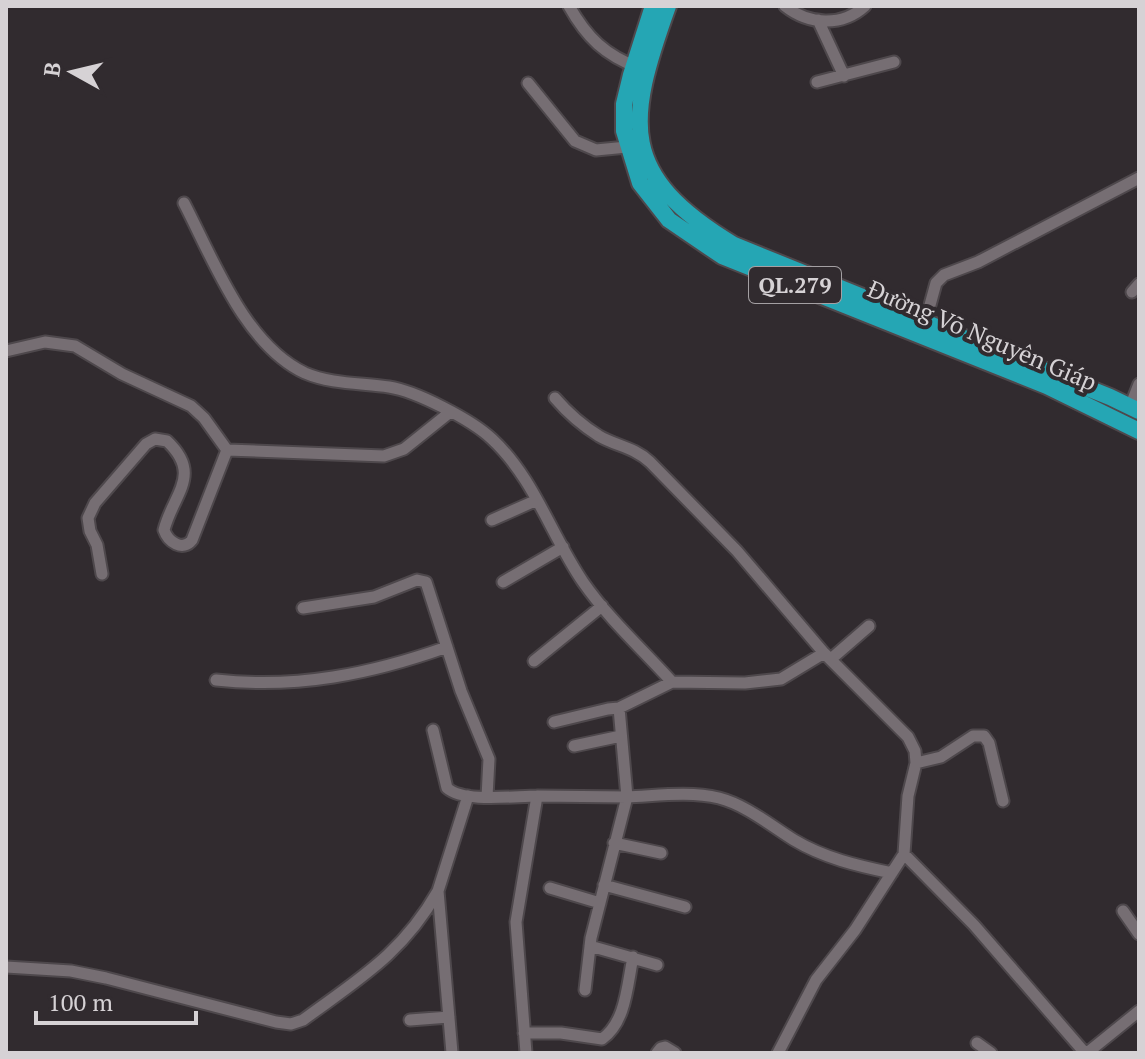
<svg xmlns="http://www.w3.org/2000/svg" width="1145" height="1059" font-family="'PT Serif',serif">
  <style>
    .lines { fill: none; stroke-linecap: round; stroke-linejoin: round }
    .minor-casing { stroke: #4e484c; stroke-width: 15 }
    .highway-casing { stroke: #4e484c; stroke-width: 20 }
    .minor { stroke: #766e73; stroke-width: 11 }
    .highway { stroke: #25a6b4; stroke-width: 16 }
    .labels { text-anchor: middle; stroke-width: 8; stroke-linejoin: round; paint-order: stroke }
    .shield { fill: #312b2f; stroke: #a4a0a3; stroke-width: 2 }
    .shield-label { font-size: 22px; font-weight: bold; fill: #d6d2d5 }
    .street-label { font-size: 24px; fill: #d6d2d5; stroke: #312b2f }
  </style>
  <rect width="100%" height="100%" fill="#312b2f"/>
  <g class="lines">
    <g class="minor-casing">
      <path id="minor" d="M 569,6 C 587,38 605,55 639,68
        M 785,6 C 809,25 842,27 865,6
        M 818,20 L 844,76
        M 817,82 L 894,62
        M 528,83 L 575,141 L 596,150 L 627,147
        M 184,203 C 213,259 245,345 305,373 C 330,384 363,383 389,387 C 416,391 472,420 492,439 C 534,478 551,535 583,582 C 608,618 642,649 672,682
        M 1132,292 L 1139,284
        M 924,327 L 936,283 L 944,275 L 978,262 L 1139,178
        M 6,351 L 45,342 L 75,346 L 122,374 L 191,406 L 204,418 L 227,450
        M 555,398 C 567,412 583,426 599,436 C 616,446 634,447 650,462 L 737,551 L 824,653 L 908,737 L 915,751 L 916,763 L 908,796 L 904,854
        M 1130,407 L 1139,384
        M 227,450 L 384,456 L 404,449 L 449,413
        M 492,520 L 537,500
        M 102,574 L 97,545 L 90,531 L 88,518 L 95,503 L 146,444 L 155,439 L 167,441 C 203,475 173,494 164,530 C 168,542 183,552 192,540 L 227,450
        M 503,582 L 563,547
        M 303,608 L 374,597 L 417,580 L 426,582 L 461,691 L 489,759 L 487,797
        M 831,659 L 869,626
        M 534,661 L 602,606
        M 216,680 C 297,689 371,674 447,647
        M 619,708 L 672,682 L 745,683 L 781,679 L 824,653
        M 433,730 L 447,788 C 464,803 514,796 537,796 L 516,922 L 526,1053
        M 574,746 L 621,736
        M 916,763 L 941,757 L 973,736 L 984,736 L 989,743 L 1003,801
        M 537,796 L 627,797 L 619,708 L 608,709 L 554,722
        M 614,843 L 661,853
        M 604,885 L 685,907
        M 550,888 L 600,903
        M 1123,911 L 1139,934
        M 590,946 L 657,965
        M 6,967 L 71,971 L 106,978 L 276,1022 L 291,1024 L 303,1020 C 360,978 402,954 438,891
        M 585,990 L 591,938 L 627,797 C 656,796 689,791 719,798 C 746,805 770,825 794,840 C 824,858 858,866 892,873
        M 410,1020 L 449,1017
        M 524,1033 L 561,1033 L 602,1039 C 626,1022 627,986 633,957
        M 977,1043 L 991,1053
        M 452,1053 L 438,891 L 468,796
        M 657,1053 L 661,1048 L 665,1047 L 675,1053
        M 778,1053 L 816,980 L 855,930 L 904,854 L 974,925 L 1085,1053
        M 1087,1053 L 1139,1011"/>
    </g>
    <g class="highway-casing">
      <path id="highway" d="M 653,6 L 631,75 L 624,104 L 624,131 L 640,183 L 669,220 L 722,256 L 1047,386 L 1139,431
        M 668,6 C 626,123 618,175 734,245 L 1110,397 L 1139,411"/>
    </g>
    <use href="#minor" class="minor"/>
    <use href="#highway" class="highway"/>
  </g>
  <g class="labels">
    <rect class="shield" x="749" y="267" width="92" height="36" rx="6"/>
    <g class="shield-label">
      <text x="795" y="293">QL.279</text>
    </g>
    <g class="street-label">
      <text transform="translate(982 336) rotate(23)" y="8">Đường Võ Nguyên Giáp</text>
    </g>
  </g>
  <rect width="1145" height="1059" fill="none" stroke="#d6d2d5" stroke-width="16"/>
  <g transform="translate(72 72) rotate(278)" stroke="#312b2f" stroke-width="6" paint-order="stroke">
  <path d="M0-6L14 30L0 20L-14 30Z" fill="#d6d2d5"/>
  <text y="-12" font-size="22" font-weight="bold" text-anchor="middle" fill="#d6d2d5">B</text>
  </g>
  <path d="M36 1011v12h160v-12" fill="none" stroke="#d6d2d5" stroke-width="4"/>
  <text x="48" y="1011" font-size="24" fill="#d6d2d5" stroke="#312b2f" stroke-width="6" paint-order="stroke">100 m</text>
</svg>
